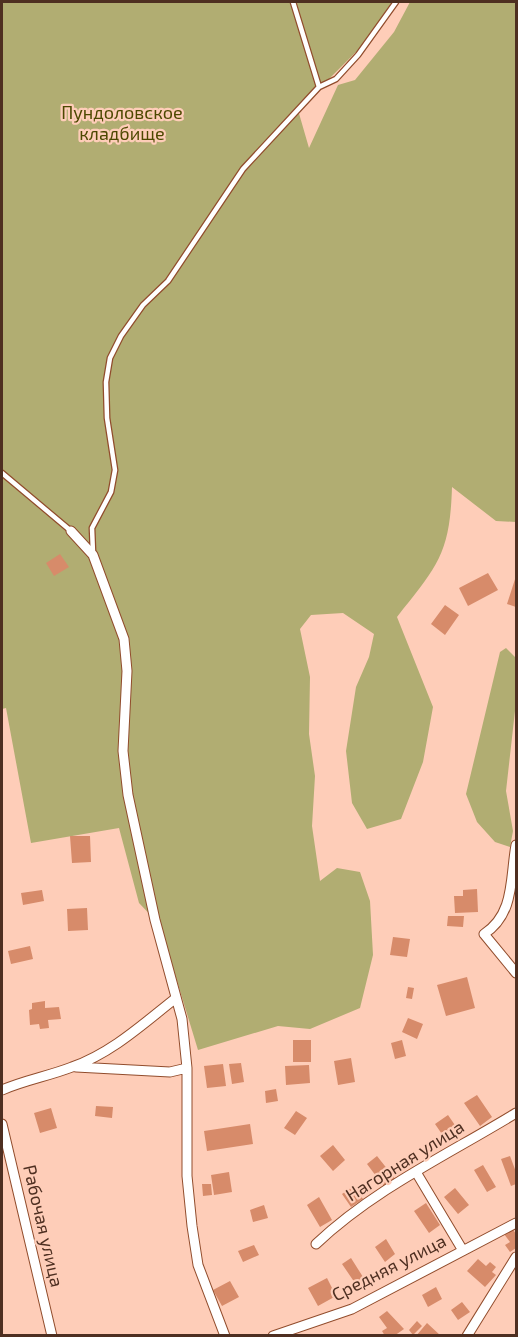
<svg xmlns="http://www.w3.org/2000/svg" width="518" height="1337" font-family="'Exo 2',sans-serif">
  <style>
    .green { fill: #b1ad72 }
    .building { fill: #d78b6a }
    .lines { fill: none; stroke-linecap: round; stroke-linejoin: round }
    .service-casing { stroke: #914c2c; stroke-width: 7 }
    .minor-casing { stroke: #914c2c; stroke-width: 11 }
    .service { stroke: #fff; stroke-width: 4.5 }
    .minor { stroke: #fff; stroke-width: 9 }
    .labels { text-anchor: middle; stroke-width: 4.5; stroke-linejoin: round; paint-order: stroke }
    .park-label { font-size: 18px; fill: #4d4800; stroke: #fecdb8 }
    .street-label { font-size: 18px; fill: #4e2f21; stroke: #fecdb8 }
  </style>
  <rect width="100%" height="100%" fill="#fecdb8"/>
  <path class="green" d="M 2,2 L 394,2 L 382,26 L 298,110 L 309,148 L 338,85 L 355,80 L 394,32 L 410,2 L 516,2 L 516,522 L 496,521 L 452,487 C 450,555 437,566 397,617 L 433,707 L 423,762 L 401,819 L 367,829 L 352,803 L 346,751 L 356,687 L 369,657 L 374,634 L 343,613 L 311,615 L 300,629 L 310,677 L 309,734 L 315,776 L 312,826 L 320,881 L 337,868 L 360,872 L 370,901 L 373,955 L 360,1008 L 310,1029 L 278,1026 L 198,1050 L 160,925 L 139,903 L 119,828 L 31,843 L 6,708 L 2,709 Z
    M 506,648 L 516,658 L 516,702 L 506,791 L 513,831 L 510,847 L 495,842 L 477,822 L 466,794 L 500,652 Z"/>
  <path class="building" d="M 60,554 L 69,567 L 54,576 L 46,563 Z
    M 488,573 L 498,590 L 468,606 L 459,588 Z
    M 516,576 L 516,607 L 507,604 Z
    M 445,605 L 459,615 L 445,635 L 431,624 Z
    M 70,836 L 90,836 L 91,862 L 72,863 Z
    M 477,889 L 478,912 L 455,913 L 454,896 L 463,896 L 463,890 Z
    M 42,890 L 44,901 L 23,905 L 21,893 Z
    M 87,908 L 88,930 L 68,931 L 67,909 Z
    M 448,916 L 464,916 L 463,927 L 447,926 Z
    M 393,937 L 410,939 L 407,957 L 390,955 Z
    M 30,946 L 33,959 L 11,964 L 8,951 Z
    M 467,977 L 475,1008 L 446,1016 L 437,985 Z
    M 408,987 L 414,988 L 412,999 L 406,998 Z
    M 45,1001 L 45,1008 L 59,1007 L 61,1019 L 48,1020 L 49,1028 L 40,1029 L 39,1024 L 30,1025 L 29,1010 L 32,1009 L 32,1003 Z
    M 408,1018 L 423,1024 L 417,1039 L 402,1032 Z
    M 293,1040 L 311,1040 L 311,1062 L 293,1062 Z
    M 402,1040 L 406,1056 L 395,1059 L 391,1043 Z
    M 351,1058 L 355,1082 L 338,1085 L 334,1061 Z
    M 241,1063 L 244,1082 L 232,1084 L 229,1064 Z
    M 223,1064 L 226,1086 L 207,1088 L 204,1066 Z
    M 309,1065 L 310,1083 L 286,1085 L 285,1066 Z
    M 276,1089 L 278,1101 L 266,1103 L 265,1091 Z
    M 477,1095 L 492,1117 L 480,1126 L 464,1103 Z
    M 96,1106 L 113,1107 L 112,1118 L 95,1116 Z
    M 51,1108 L 57,1128 L 40,1133 L 34,1113 Z
    M 296,1111 L 307,1118 L 295,1135 L 284,1128 Z
    M 448,1115 L 459,1131 L 446,1140 L 435,1124 Z
    M 250,1124 L 253,1144 L 207,1151 L 204,1131 Z
    M 333,1145 L 345,1160 L 333,1171 L 320,1156 Z
    M 377,1156 L 396,1180 L 385,1188 L 367,1164 Z
    M 510,1156 L 516,1172 L 516,1184 L 511,1186 L 501,1159 Z
    M 483,1165 L 496,1187 L 487,1192 L 474,1170 Z
    M 229,1172 L 232,1192 L 214,1195 L 211,1175 Z
    M 202,1184 L 211,1184 L 212,1195 L 203,1196 Z
    M 354,1186 L 363,1199 L 351,1207 L 342,1194 Z
    M 455,1188 L 469,1205 L 458,1214 L 444,1197 Z
    M 319,1197 L 332,1220 L 320,1227 L 307,1205 Z
    M 426,1203 L 440,1225 L 429,1233 L 414,1211 Z
    M 264,1205 L 268,1218 L 253,1222 L 250,1210 Z
    M 512,1228 L 516,1234 L 516,1248 L 510,1252 L 505,1245 L 510,1242 L 504,1234 Z
    M 386,1239 L 395,1254 L 385,1262 L 375,1247 Z
    M 254,1245 L 259,1255 L 243,1262 L 238,1251 Z
    M 351,1258 L 363,1277 L 355,1283 L 342,1264 Z
    M 478,1259 L 486,1266 L 490,1262 L 496,1267 L 492,1272 L 496,1275 L 485,1287 L 467,1271 Z
    M 327,1278 L 336,1296 L 318,1306 L 308,1288 Z
    M 230,1281 L 239,1297 L 222,1306 L 213,1290 Z
    M 436,1287 L 442,1299 L 428,1307 L 422,1295 Z
    M 462,1302 L 470,1312 L 458,1320 L 451,1310 Z
    M 387,1311 L 404,1329 L 394,1336 L 385,1336 L 382,1331 L 387,1328 L 379,1317 Z
    M 417,1321 L 422,1326 L 413,1335 L 409,1330 Z
    M 427,1323 L 441,1336 L 416,1336 Z"/>
  <g class="lines">
    <g class="service-casing">
      <path id="service" d="M 293,2 L 319,87
        M 2,473 L 71,531
        M 93,553 L 92,528 L 111,492 L 115,470 L 107,418 L 106,382 L 110,358 L 121,336 L 143,305 L 168,281 L 243,169 L 319,87 L 336,79 L 358,55 L 396,2"/>
    </g>
    <g class="minor-casing">
      <path id="minor" d="M 71,531 L 93,555 L 124,639 L 127,671 L 123,751 L 128,795 L 155,920 L 182,1019 L 187,1068 L 187,1176 L 192,1226 L 198,1265 L 225,1336
        M 516,845 C 510,878 515,914 484,934 L 516,973
        M 76,1067 L 170,1072 L 187,1068
        M 2,1090 C 25,1080 49,1076 72,1067 C 112,1053 144,1023 176,998
        M 2,1124 L 52,1336
        M 416,1172 L 462,1249
        M 316,1244 C 374,1189 449,1154 516,1113
        M 273,1336 L 352,1309 L 516,1223
        M 467,1336 L 516,1257"/>
    </g>
    <use href="#service" class="service"/>
    <use href="#minor" class="minor"/>
  </g>
  <g class="labels">
    <g class="park-label">
      <text x="122" y="119">Пундоловское<tspan x="122" dy="21">кладбище</tspan></text>
    </g>
    <g class="street-label">
      <text transform="translate(405 1161) rotate(-32)" y="6">Нагорная улица</text>
      <text transform="translate(43 1226) rotate(77)" y="6">Рабочая улица</text>
      <text transform="translate(389 1268) rotate(-27)" y="6">Средняя улица</text>
    </g>
  </g>
  <rect width="518" height="1337" fill="none" stroke="#4e2f21" stroke-width="6"/>
</svg>
